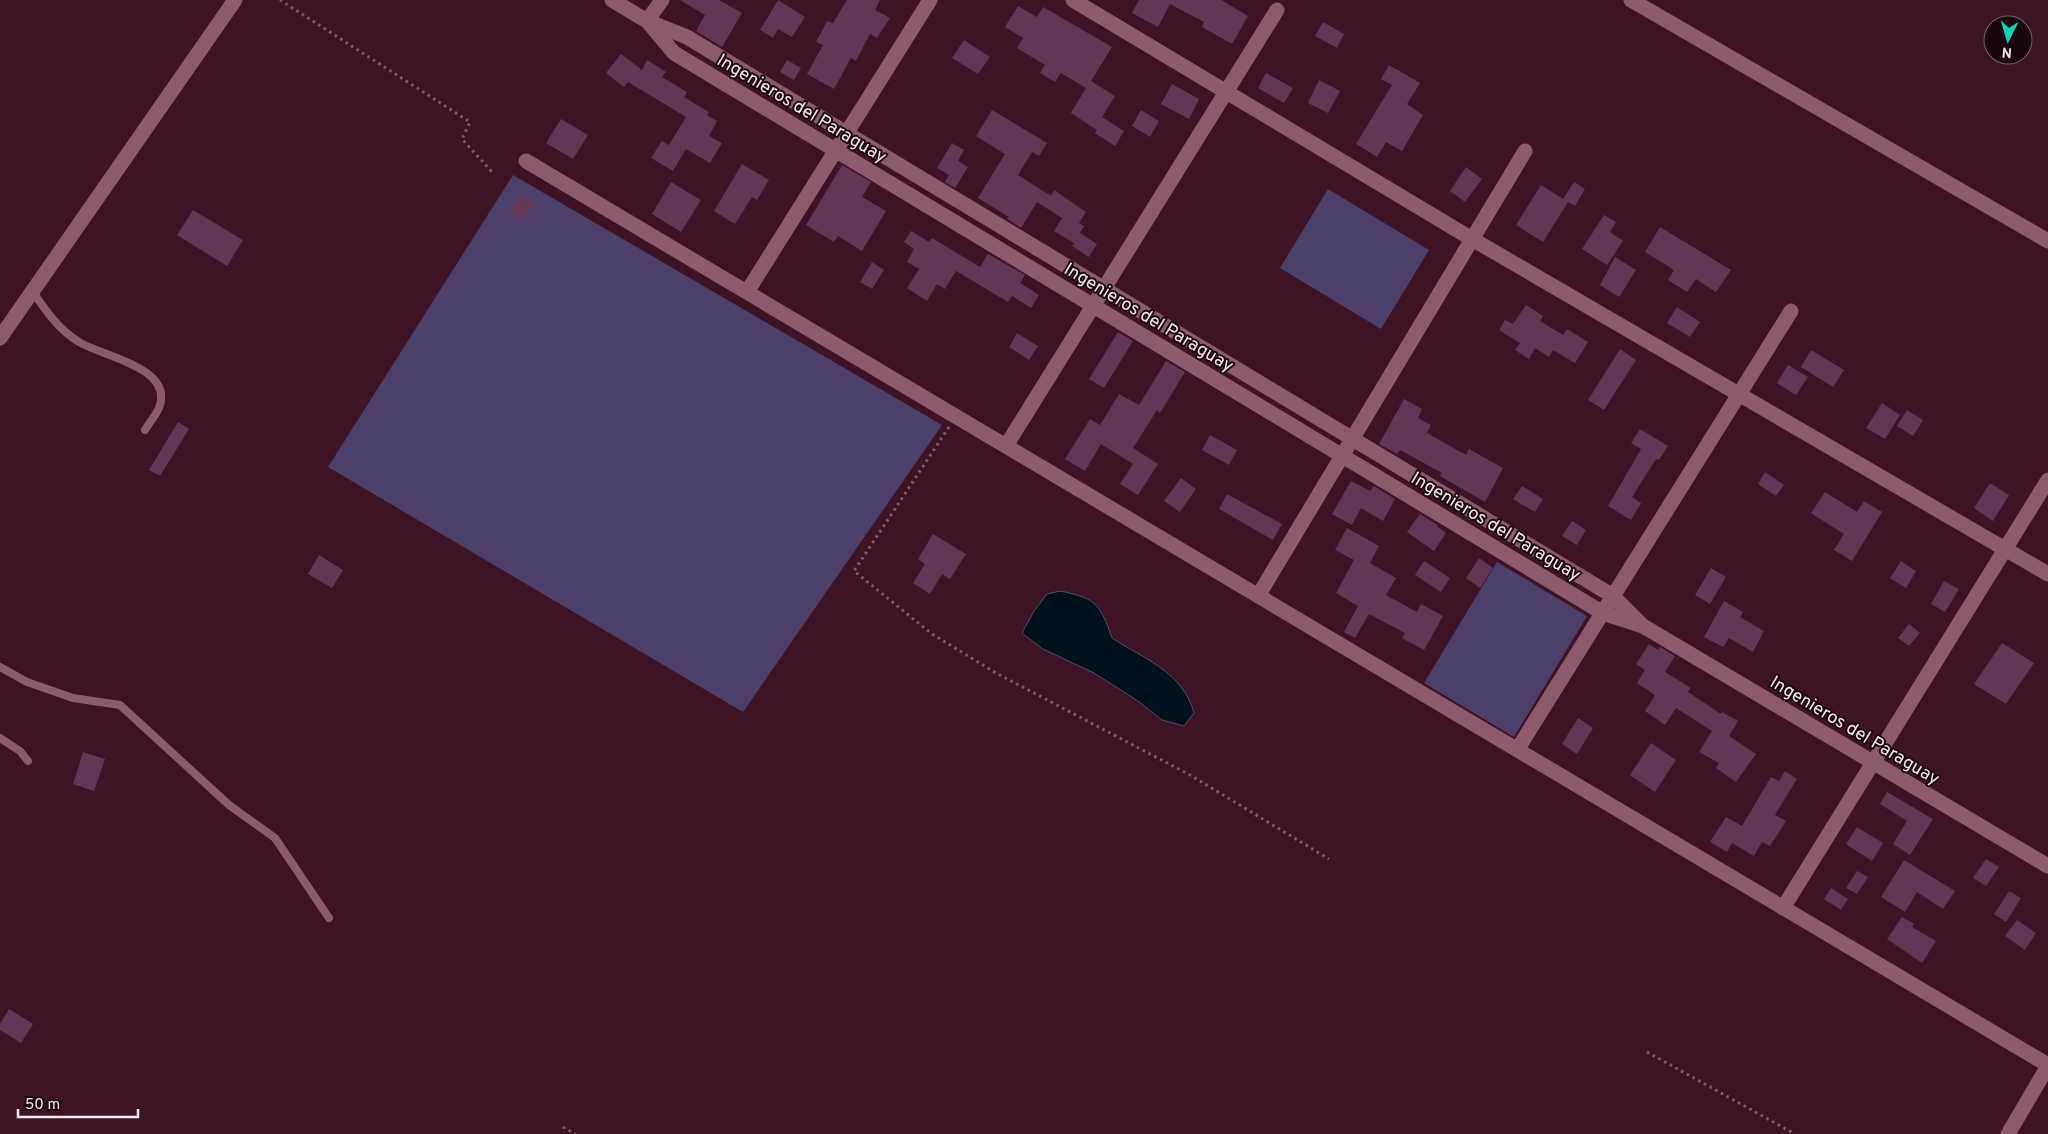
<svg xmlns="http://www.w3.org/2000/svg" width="2048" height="1134" font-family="Overpass,sans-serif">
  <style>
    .green { fill: #4c406a }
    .water { fill: #00111e; stroke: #4b525c }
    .building { fill: #603856 }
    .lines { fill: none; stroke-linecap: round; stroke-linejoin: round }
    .path { stroke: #7f5d6b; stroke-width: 3; stroke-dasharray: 2.5 4; stroke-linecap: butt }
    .lane { stroke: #8d5a6d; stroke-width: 8 }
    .street { stroke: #8d5a6d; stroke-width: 15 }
    .labels { text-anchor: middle; stroke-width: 4; stroke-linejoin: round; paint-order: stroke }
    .street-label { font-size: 18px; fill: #fbe8ee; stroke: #1a070e }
  </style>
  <rect width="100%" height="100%" fill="#3e1326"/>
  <path class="green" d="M 513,175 L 942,425 L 743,712 L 328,467 Z
    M 1328,189 L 1429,250 L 1381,329 L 1280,268 Z
    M 1497,562 L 1587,616 L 1514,737 L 1424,683 Z"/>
  <path class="water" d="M 1060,591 C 1096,598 1100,604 1112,638 C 1144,659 1183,672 1194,713 L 1184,726 L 1162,720 L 1138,701 L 1094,673 L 1043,649 L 1022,633 L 1034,611 L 1047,594 Z"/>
  <path class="building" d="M 680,0 L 719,0 L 742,13 L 722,47 L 696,31 L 705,15 Z
    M 778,0 L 805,17 L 792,37 L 778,29 L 773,38 L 760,30 Z
    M 847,0 L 880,0 L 875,10 L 890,18 L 877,38 L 870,34 L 856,61 L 851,58 L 834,89 L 807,74 L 823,45 L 816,42 L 827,21 L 833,23 Z
    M 1139,0 L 1221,0 L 1248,16 L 1232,44 L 1202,27 L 1204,22 L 1170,4 L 1158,27 L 1132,13 Z
    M 1018,6 L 1037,17 L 1043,7 L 1112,47 L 1091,81 L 1115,96 L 1102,117 L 1124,131 L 1115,146 L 1095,133 L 1097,130 L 1071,113 L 1086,88 L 1061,73 L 1055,82 L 1040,73 L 1045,65 L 1017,48 L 1023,38 L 1005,27 Z
    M 1323,22 L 1344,34 L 1337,48 L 1315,36 Z
    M 964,40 L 990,57 L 978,74 L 952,58 Z
    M 621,54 L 642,70 L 647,60 L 666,72 L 662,77 L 687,92 L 684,97 L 709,112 L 707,115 L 717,121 L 709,136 L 722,143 L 710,163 L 686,149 L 673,171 L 651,158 L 662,141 L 669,145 L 686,117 L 628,82 L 624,87 L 606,73 Z
    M 787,60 L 801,68 L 794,80 L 780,72 Z
    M 1389,65 L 1420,83 L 1407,104 L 1423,115 L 1402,151 L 1386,142 L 1377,157 L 1356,144 L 1392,85 L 1381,79 Z
    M 1266,73 L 1293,88 L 1284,103 L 1258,88 Z
    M 1319,80 L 1340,91 L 1328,113 L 1308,103 Z
    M 1172,84 L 1199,99 L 1189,119 L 1161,104 Z
    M 992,110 L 1047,143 L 1039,156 L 1032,152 L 1018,175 L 1051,196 L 1054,190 L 1086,212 L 1079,223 L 1084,226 L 1080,233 L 1097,244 L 1089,257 L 1072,246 L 1074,243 L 1054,231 L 1062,218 L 1037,202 L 1021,228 L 1007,219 L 1009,217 L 978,198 L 1005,154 L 976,136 Z
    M 1141,110 L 1159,121 L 1150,137 L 1132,126 Z
    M 561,119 L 588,135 L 573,159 L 546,143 Z
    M 952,143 L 964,150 L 958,161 L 968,167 L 955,188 L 945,182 L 949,175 L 937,168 Z
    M 742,164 L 769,180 L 757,200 L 752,197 L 735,224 L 714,211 Z
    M 842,165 L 871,182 L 862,197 L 886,211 L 862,251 L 838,236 L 834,242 L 806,225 Z
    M 1466,167 L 1482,179 L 1465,202 L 1450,191 Z
    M 671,182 L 701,200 L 681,232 L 652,214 Z
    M 1574,182 L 1585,189 L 1575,206 L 1568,202 L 1543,242 L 1516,225 L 1541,185 L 1563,199 Z
    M 521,195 L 535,203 L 523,221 L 510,213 Z
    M 193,210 L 243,240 L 227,266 L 177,235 Z
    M 1604,215 L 1616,222 L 1610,232 L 1623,241 L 1607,265 L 1582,249 Z
    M 1660,227 L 1731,270 L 1716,292 L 1696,279 L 1687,292 L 1668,280 L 1674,270 L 1645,252 Z
    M 911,231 L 929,242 L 932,238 L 980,267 L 988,254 L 1025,275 L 1020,283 L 1039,295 L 1031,308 L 1012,296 L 1008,302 L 956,271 L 945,289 L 937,284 L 927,301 L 907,288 L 919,269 L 907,262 L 914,249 L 904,242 Z
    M 1615,257 L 1636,270 L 1619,297 L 1600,285 Z
    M 872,262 L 884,270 L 872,289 L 860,282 Z
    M 1526,305 L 1543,316 L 1540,321 L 1563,335 L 1567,329 L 1588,342 L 1575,363 L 1553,350 L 1549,357 L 1535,348 L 1529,359 L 1515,350 L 1520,343 L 1499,330 L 1505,320 L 1513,324 Z
    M 1677,307 L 1700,322 L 1690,337 L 1667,323 Z
    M 1118,332 L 1133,341 L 1104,388 L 1089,379 Z
    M 1017,333 L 1038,346 L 1029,360 L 1009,347 Z
    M 1620,349 L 1636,360 L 1604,410 L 1588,400 Z
    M 1811,350 L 1844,370 L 1833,387 L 1801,367 Z
    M 1166,361 L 1185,372 L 1160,413 L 1157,410 L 1133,448 L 1158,464 L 1138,495 L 1120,484 L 1133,464 L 1101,444 L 1085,471 L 1065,459 L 1090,419 L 1100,425 L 1119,394 L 1139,405 Z
    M 1788,365 L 1808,377 L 1796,395 L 1777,383 Z
    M 1404,399 L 1422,409 L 1418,418 L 1431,425 L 1427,433 L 1466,455 L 1469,449 L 1503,468 L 1485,502 L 1440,476 L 1442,473 L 1400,450 L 1397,454 L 1379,444 Z
    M 1882,403 L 1900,415 L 1885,439 L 1866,428 Z
    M 1907,410 L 1923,420 L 1913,436 L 1897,426 Z
    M 178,422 L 189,429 L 160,476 L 149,470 Z
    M 1640,429 L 1668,446 L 1659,460 L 1656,459 L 1632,497 L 1641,503 L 1631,520 L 1608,506 L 1641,449 L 1631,443 Z
    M 1210,435 L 1237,450 L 1229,465 L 1202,450 Z
    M 1765,472 L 1784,485 L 1776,496 L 1758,484 Z
    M 1181,478 L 1196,489 L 1180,512 L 1164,501 Z
    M 1351,481 L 1370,491 L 1374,486 L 1395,499 L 1383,521 L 1361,508 L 1352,525 L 1332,514 Z
    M 1990,483 L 2009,495 L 1993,521 L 1974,508 Z
    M 1522,486 L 1543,499 L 1535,512 L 1513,499 Z
    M 1825,492 L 1857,512 L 1864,501 L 1882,512 L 1852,561 L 1834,550 L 1844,534 L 1811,513 Z
    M 1227,494 L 1282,524 L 1273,540 L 1219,509 Z
    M 1420,514 L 1438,525 L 1437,526 L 1446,533 L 1434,551 L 1407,532 Z
    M 1572,521 L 1586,530 L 1577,545 L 1562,536 Z
    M 1347,528 L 1379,546 L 1370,563 L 1396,578 L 1386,595 L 1417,612 L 1421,604 L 1443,616 L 1424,650 L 1402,638 L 1405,633 L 1369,614 L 1355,638 L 1344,632 L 1358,606 L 1336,593 L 1354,560 L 1335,550 Z
    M 933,534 L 966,554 L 950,579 L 942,574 L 930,594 L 913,583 L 925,564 L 918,559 Z
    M 319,555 L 343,570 L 332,588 L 308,574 Z
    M 1479,558 L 1493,568 L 1480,588 L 1466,578 Z
    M 1424,561 L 1450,578 L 1441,592 L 1415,575 Z
    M 1901,561 L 1916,571 L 1906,588 L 1890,578 Z
    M 1711,568 L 1726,577 L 1710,604 L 1695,595 Z
    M 1944,581 L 1959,589 L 1945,612 L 1931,604 Z
    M 1724,601 L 1743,612 L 1740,617 L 1764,631 L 1753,652 L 1729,638 L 1723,647 L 1704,637 Z
    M 1909,624 L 1920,633 L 1909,646 L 1898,638 Z
    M 2002,643 L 2034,663 L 2006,704 L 1974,684 Z
    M 1649,644 L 1658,650 L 1660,647 L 1675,656 L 1665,672 L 1691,688 L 1688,692 L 1721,714 L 1722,712 L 1738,721 L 1729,736 L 1756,754 L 1736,782 L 1716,768 L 1719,763 L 1699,752 L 1712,731 L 1676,708 L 1665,725 L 1645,711 L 1655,695 L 1637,683 L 1645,670 L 1636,664 Z
    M 1578,718 L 1593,728 L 1577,754 L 1562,744 Z
    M 1651,743 L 1676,760 L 1655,792 L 1630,775 Z
    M 83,752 L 105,759 L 94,791 L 73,784 Z
    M 1785,771 L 1797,779 L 1775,815 L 1786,821 L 1770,846 L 1762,842 L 1754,856 L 1732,843 L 1727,852 L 1710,842 L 1726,817 L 1742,826 L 1771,777 L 1779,781 Z
    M 1887,792 L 1933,819 L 1910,855 L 1893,844 L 1907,821 L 1880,804 Z
    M 1857,827 L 1883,843 L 1872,861 L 1846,844 Z
    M 1986,859 L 1999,867 L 1986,886 L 1973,878 Z
    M 1904,860 L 1955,891 L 1943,909 L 1917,892 L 1905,912 L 1881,897 Z
    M 1857,871 L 1868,877 L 1857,894 L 1846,888 Z
    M 1831,888 L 1848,899 L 1841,910 L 1824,899 Z
    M 2009,891 L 2021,898 L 2006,922 L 1994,914 Z
    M 1902,917 L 1914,924 L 1912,927 L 1936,941 L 1922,963 L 1887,939 Z
    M 2017,920 L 2036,933 L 2025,950 L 2005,936 Z
    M 9,1009 L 33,1024 L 21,1043 L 0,1030 L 0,1024 Z"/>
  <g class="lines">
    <path class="path" d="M 280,0 L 470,122 L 462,139 L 493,173
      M 949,427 L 854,571 L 932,634 L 996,673 L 1190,775 L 1329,859
      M 1647,1052 L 1795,1134
      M 563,1127 L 575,1134"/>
    <path class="lane" d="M 33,292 C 46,311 59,330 79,342 C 101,356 175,367 159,408 C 156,415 149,423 145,430
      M 0,667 L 27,682 L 73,698 L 120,705 L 229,805 L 275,838 L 329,918
      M 0,738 L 20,751 L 28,761"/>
    <path class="street" d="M 612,0 L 647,21 L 687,37 L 1613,596 L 1641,624
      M 1073,0 L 1472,239 L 2048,574
      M 1631,0 L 2048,241
      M 647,21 L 674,53 L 1603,613 L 1643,626 L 2048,866
      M 647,21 L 662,0
      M 526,161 L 2048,1065
      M 747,292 L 930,0
      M 0,338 L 235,0
      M 1006,446 L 1277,10
      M 1258,596 L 1525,151
      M 1517,750 L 1791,311
      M 1783,908 L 2048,480
      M 2008,1134 L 2048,1066"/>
  </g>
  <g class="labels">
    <g class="street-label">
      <text transform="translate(802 108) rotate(31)" y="6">Ingenieros del Paraguay</text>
      <text transform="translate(1149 317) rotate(31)" y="6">Ingenieros del Paraguay</text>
      <text transform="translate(1496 526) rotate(31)" y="6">Ingenieros del Paraguay</text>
      <text transform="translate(1855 730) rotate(31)" y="6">Ingenieros del Paraguay</text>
    </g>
  </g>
  <g transform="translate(2008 40) rotate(185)"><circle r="24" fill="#1a070e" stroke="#746168"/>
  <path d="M0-4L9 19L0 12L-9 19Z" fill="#0fd5b4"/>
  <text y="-8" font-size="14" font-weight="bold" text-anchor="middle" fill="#fbe8ee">N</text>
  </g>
  <path d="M18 1109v8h120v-8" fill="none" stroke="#fbe8ee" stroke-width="2.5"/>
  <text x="25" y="1109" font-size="15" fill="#fbe8ee" stroke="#1a070e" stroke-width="4" paint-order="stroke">50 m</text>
</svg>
